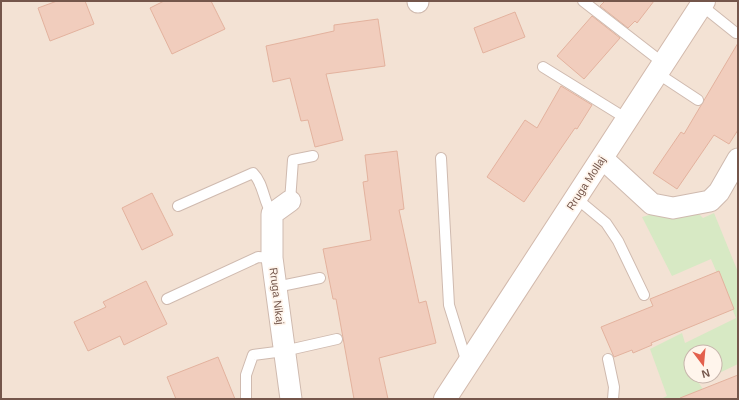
<svg xmlns="http://www.w3.org/2000/svg" width="739" height="400" font-family="Arial,sans-serif">
  <style>
    .residential { fill: #f3e2d4; fill-rule: evenodd }
    .green { fill: #d7e9c4 }
    .building { fill: #f1cdbd; stroke: #e3b29e }
    .lines { fill: none; stroke-linecap: round; stroke-linejoin: round }
    .lane-casing { stroke: #cfbaaf; stroke-width: 12 }
    .street-casing { stroke: #cfbaaf; stroke-width: 23 }
    .secondary-casing { stroke: #d2b9ac; stroke-width: 24 }
    .lane { stroke: #fff; stroke-width: 10 }
    .street { stroke: #fff; stroke-width: 21 }
    .secondary { stroke: #fff; stroke-width: 22 }
    .labels { text-anchor: middle; stroke-width: 3.5; stroke-linejoin: round; paint-order: stroke }
    .street-label { font-size: 11px; fill: #74564b; stroke: #fff5ec }
  </style>
  <rect width="100%" height="100%" fill="#fcf1e5"/>
  <path class="residential" d="M 1,1 L 738,1 L 738,399 L 1,399 ZM 691,352 L 715,352 L 715,376 L 691,376 Z"/>
  <path class="green" d="M 689,211 L 699,214 L 703,218 L 714,213 L 738,272 L 738,364 L 715,375 L 715,352 L 691,352 L 691,376 L 713,376 L 699,383 L 709,399 L 661,399 L 667,396 L 650,349 L 682,333 L 685,343 L 736,318 L 711,259 L 672,276 L 642,217 L 656,213 Z"/>
  <path class="building" d="M 57,1 L 85,1 L 94,24 L 50,41 L 38,8 Z
    M 164,1 L 211,1 L 225,29 L 172,54 L 150,8 Z
    M 605,1 L 654,1 L 637,23 L 635,21 L 628,28 L 600,6 Z
    M 515,12 L 525,37 L 483,53 L 474,28 Z
    M 592,16 L 620,38 L 584,79 L 557,56 Z
    M 378,19 L 385,66 L 326,74 L 343,140 L 315,147 L 308,120 L 301,121 L 290,78 L 273,82 L 266,46 L 334,31 L 334,25 Z
    M 738,43 L 738,130 L 729,144 L 714,135 L 677,189 L 653,173 L 681,132 L 684,134 Z
    M 561,86 L 592,105 L 577,129 L 575,128 L 524,202 L 487,177 L 525,120 L 537,128 Z
    M 397,151 L 404,209 L 399,210 L 419,303 L 426,301 L 436,343 L 379,358 L 388,399 L 354,399 L 336,299 L 333,299 L 323,249 L 371,240 L 363,182 L 368,181 L 365,155 Z
    M 152,193 L 173,235 L 142,250 L 122,208 Z
    M 719,271 L 734,309 L 651,343 L 652,345 L 633,353 L 632,350 L 614,357 L 601,327 L 653,306 L 650,299 Z
    M 146,281 L 167,324 L 124,345 L 120,336 L 88,351 L 74,322 L 106,307 L 103,302 Z
    M 218,357 L 235,399 L 176,399 L 167,377 Z
    M 738,375 L 738,399 L 680,399 L 680,398 Z"/>
  <g class="lines">
    <g class="lane-casing">
      <path id="lane" d="M 583,1 L 663,63
        M 701,5 L 736,33
        M 543,67 L 627,119
        M 657,73 L 698,100
        M 441,158 L 449,305 L 467,363
        M 576,198 L 606,223 L 618,241 L 644,295
        M 290,201 L 293,160 L 313,156
        M 178,206 L 253,173 C 264,184 263,201 272,214
        M 276,287 L 320,278
        M 167,299 L 258,257 L 272,258
        M 608,359 L 614,387 L 613,399
        M 246,399 L 246,375 L 253,355 L 284,351 L 337,339"/>
    </g>
    <g class="street-casing">
      <path id="street" d="M 418,1 L 418,2
        M 602,158 L 652,204 L 673,208 L 710,201 L 719,192 L 738,159
        M 290,201 L 272,214 L 272,258 L 291,399"/>
    </g>
    <g class="secondary-casing">
      <path id="secondary" d="M 445,399 L 704,1"/>
    </g>
    <use href="#lane" class="lane"/>
    <use href="#street" class="street"/>
    <use href="#secondary" class="secondary"/>
  </g>
  <g class="labels">
    <g class="street-label">
      <text transform="translate(586 183) rotate(-57)" y="4">Rruga Mollaj</text>
      <text transform="translate(277 296) rotate(83)" y="4">Rruga Nikaj</text>
    </g>
  </g>
  <rect width="739" height="400" fill="none" stroke="#74564b" stroke-width="4"/>
  <g transform="translate(703 364) rotate(164)"><circle r="19" fill="#fff5ec" stroke="#c7b5ac"/>
  <path d="M0-3L7 15L0 10L-7 15Z" fill="#e3604d"/>
  <text y="-6" font-size="11" font-weight="bold" text-anchor="middle" fill="#74564b">N</text>
  </g>
</svg>
